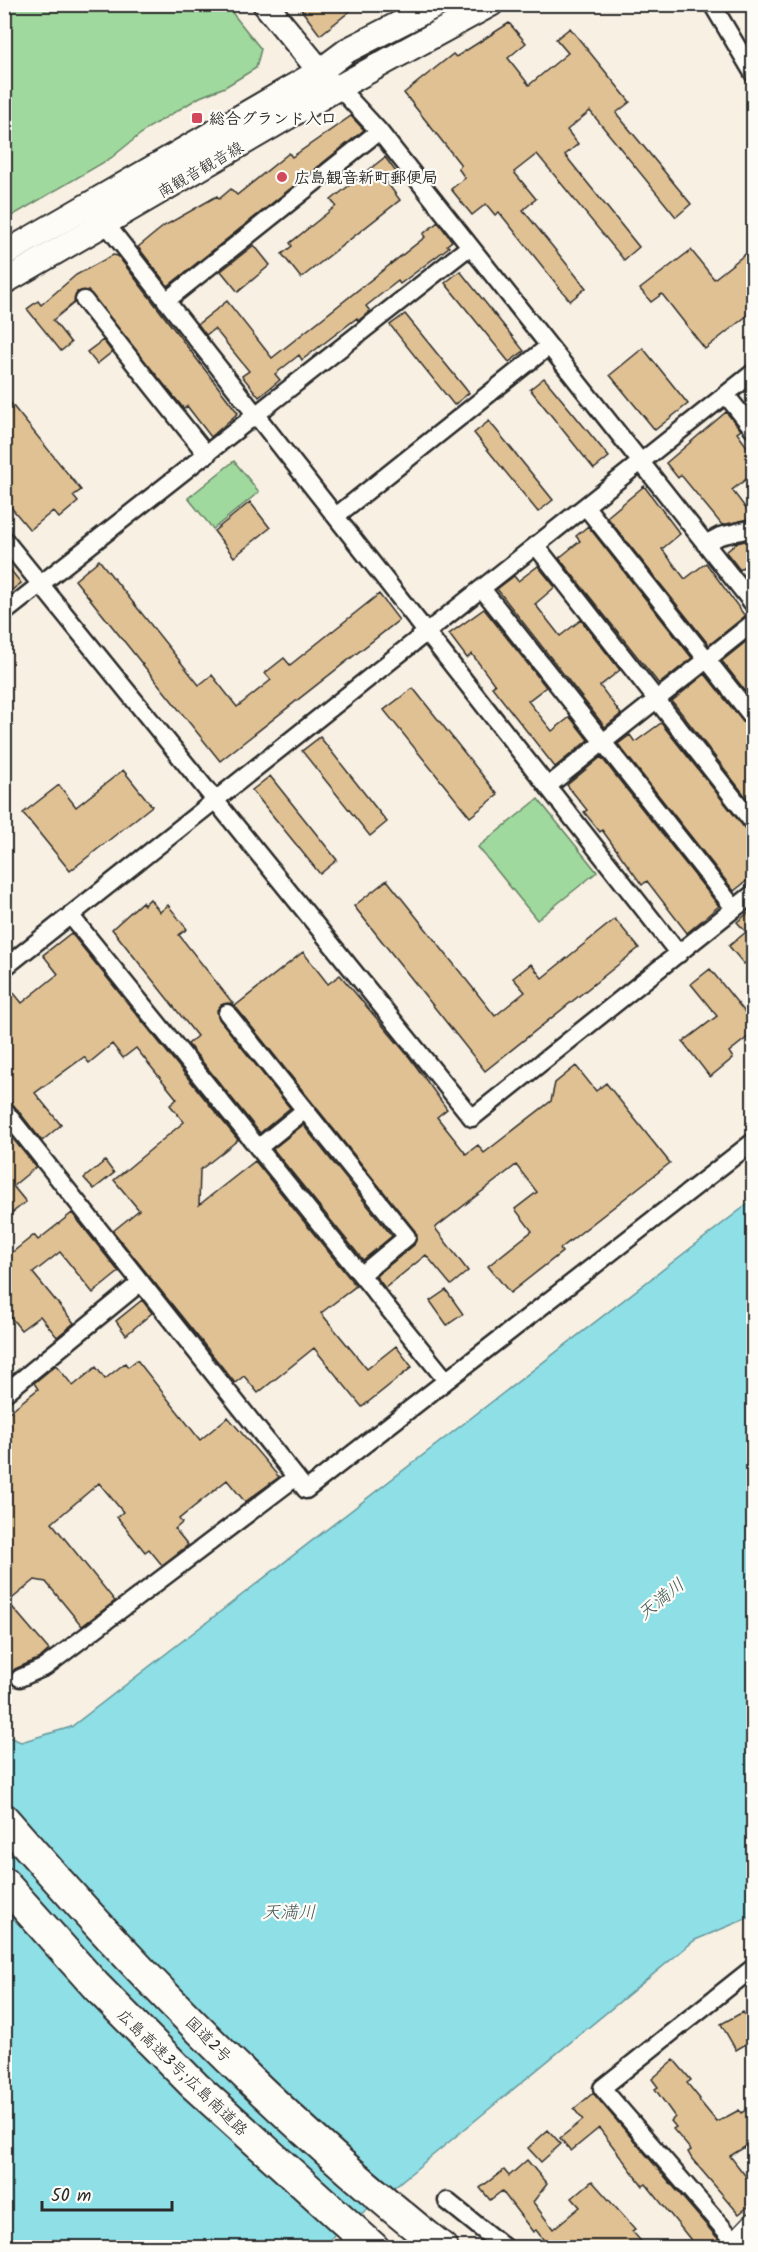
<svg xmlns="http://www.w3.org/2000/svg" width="758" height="2252" font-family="Kalam,'Klee One',sans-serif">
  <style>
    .built { fill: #f0e2cb }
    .green { fill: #a0d99e; stroke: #668264; stroke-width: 1.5 }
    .water { fill: #8edfe6; stroke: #66979b; stroke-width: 1.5 }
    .building { fill: #e0c193; stroke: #2b2b2b; stroke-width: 1.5 }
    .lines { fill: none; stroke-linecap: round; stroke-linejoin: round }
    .street-casing { stroke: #2b2b2b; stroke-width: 21 }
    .secondary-casing { stroke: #2b2b2b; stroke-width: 28 }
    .highway-casing { stroke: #2b2b2b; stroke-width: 34 }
    .street { stroke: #fdfcf7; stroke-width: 16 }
    .secondary { stroke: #fdfcf7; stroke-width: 24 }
    .highway { stroke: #fdfcf7; stroke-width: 30 }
    .poi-dot { fill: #d1495b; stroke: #fdfcf7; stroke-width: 2 }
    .labels { text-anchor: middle; stroke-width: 4.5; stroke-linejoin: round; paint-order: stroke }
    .poi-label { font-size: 16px; font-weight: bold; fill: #2b2b2b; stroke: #fdfcf7; text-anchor: start }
    .street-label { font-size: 16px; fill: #2b2b2b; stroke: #fdfcf7 }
    .water-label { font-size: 18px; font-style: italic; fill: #44585a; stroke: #fdfcf7 }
  </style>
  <rect width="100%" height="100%" fill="#f7f0e3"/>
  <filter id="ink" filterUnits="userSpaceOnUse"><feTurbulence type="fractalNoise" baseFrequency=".0167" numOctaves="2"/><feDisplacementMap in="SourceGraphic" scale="12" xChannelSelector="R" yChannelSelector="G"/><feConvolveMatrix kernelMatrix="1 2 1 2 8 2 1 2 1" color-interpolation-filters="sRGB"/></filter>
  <g filter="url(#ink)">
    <path class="built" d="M 4,554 L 25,579 L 24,585 L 5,600 Z"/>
    <path class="green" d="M 4,5 L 226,5 L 261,49 L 256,68 L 225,87 L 200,97 L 148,128 L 111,158 L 5,220 Z
      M 234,461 L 259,492 L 213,529 L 188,498 Z
      M 538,799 L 597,872 L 537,920 L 478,847 Z"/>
    <path class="water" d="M 753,1200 L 753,1916 L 695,1940 L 321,2247 L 5,2247 L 4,1735 L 21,1742 L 71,1727 Z"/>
    <path class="building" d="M 297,4 L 359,4 L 320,35 Z
      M 509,23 L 526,43 L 508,58 L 529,85 L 568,53 L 556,39 L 570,28 L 630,102 L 616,113 L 691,204 L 676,217 L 590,111 L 567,130 L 578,144 L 565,155 L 639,247 L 624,260 L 537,154 L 514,172 L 536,199 L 523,210 L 586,288 L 570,301 L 499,212 L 495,215 L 486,204 L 472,215 L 451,189 L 465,178 L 458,168 L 461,165 L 404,93 L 453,54 L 456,57 Z
      M 351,116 L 364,130 L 168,286 L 138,247 L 164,226 L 217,196 L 219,199 L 231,189 L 237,195 L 289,153 L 292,157 Z
      M 385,157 L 396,172 L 385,180 L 400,200 L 301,278 L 282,254 L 292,246 L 290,243 L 336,206 L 331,200 Z
      M 438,222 L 452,241 L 447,245 L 449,247 L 400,284 L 398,281 L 366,306 L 370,311 L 358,321 L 357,318 L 302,360 L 299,355 L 275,374 L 280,380 L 259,397 L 242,376 L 249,371 L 219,334 L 214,329 L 206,335 L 198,324 L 227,301 L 272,358 L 425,237 L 423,234 Z
      M 254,245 L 270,265 L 238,292 L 221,271 Z
      M 753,248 L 753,311 L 705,349 L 662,294 L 651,302 L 640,289 L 691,250 L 714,279 Z
      M 113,255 L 118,256 L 238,413 L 211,437 L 187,406 L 184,409 L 88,291 L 77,292 L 74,303 L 53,320 L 71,343 L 61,351 L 27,309 L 38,301 L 41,305 L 76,275 Z
      M 460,271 L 524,351 L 509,362 L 445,283 Z
      M 405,314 L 469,393 L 454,405 L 390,325 Z
      M 103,340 L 112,352 L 97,364 L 87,352 Z
      M 643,348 L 688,404 L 655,430 L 610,375 Z
      M 544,378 L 609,457 L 594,469 L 530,389 Z
      M 4,395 L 81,490 L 73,496 L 78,502 L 59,518 L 53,511 L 30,530 L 4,499 Z
      M 726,412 L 741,430 L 737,433 L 753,455 L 753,474 L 732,490 L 753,518 L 722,525 L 681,475 L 678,478 L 666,463 Z
      M 489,421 L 553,500 L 538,512 L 474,433 Z
      M 644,486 L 680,534 L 662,549 L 685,579 L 706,563 L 745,616 L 709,645 L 607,517 Z
      M 250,502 L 270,528 L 234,557 L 214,531 Z
      M 588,526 L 692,658 L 659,684 L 559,558 L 580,541 L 576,536 Z
      M 753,539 L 753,578 L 744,566 L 740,570 L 726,552 L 737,543 Z
      M 99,560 L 199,685 L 212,675 L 237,707 L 271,680 L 265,673 L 284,658 L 290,665 L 379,594 L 399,620 L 220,761 L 75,580 Z
      M 4,562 L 21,583 L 4,596 Z
      M 538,566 L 555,587 L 535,604 L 560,636 L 581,620 L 620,670 L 600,686 L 621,714 L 605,727 L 497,589 L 514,576 L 518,581 Z
      M 484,609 L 546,687 L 528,701 L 552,731 L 570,717 L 588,740 L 555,767 L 492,687 L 495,685 L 472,654 L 467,658 L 449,634 Z
      M 753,636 L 753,701 L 722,661 Z
      M 705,674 L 746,726 L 753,729 L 753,806 L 672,701 Z
      M 413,688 L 498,795 L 470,817 L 384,710 Z
      M 661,723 L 746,830 L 753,834 L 753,876 L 734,891 L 618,744 L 630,735 L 635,742 Z
      M 320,737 L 387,822 L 370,836 L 302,751 Z
      M 601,757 L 719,906 L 687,933 L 647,881 L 642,885 L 602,830 L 600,832 L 584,812 L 587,810 L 567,785 Z
      M 123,770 L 152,806 L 70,871 L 23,813 L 59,785 L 76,807 Z
      M 270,776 L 337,860 L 320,874 L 252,790 Z
      M 387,880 L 495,1016 L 525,992 L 513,978 L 531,964 L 542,978 L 615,919 L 639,948 L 485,1071 L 354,906 Z
      M 150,899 L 160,912 L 168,905 L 187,929 L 179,935 L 235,1006 L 303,952 L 328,984 L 340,975 L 410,1058 L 447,1109 L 437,1117 L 466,1154 L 478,1145 L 484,1153 L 551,1101 L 555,1083 L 576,1066 L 596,1091 L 606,1083 L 670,1163 L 560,1249 L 562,1252 L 510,1293 L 488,1266 L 532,1231 L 515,1209 L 537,1192 L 516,1165 L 435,1228 L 468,1271 L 451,1285 L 426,1255 L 385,1288 L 376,1276 L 414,1245 L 417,1236 L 415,1231 L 235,1006 L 230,1003 L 221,1005 L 217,1010 L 219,1019 L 290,1108 L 260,1133 L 188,1044 L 197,1036 L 112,929 L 142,902 L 144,905 Z
      M 753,909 L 753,957 L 744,964 L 729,946 L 746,932 L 737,922 Z
      M 71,933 L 238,1140 L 200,1170 L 199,1205 L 255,1161 L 356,1286 L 321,1313 L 367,1369 L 396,1346 L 412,1367 L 362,1407 L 314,1348 L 258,1393 L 244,1376 L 235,1383 L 113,1231 L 139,1210 L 114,1180 L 184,1122 L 170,1105 L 177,1099 L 136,1048 L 123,1058 L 112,1044 L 89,1063 L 84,1057 L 35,1093 L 61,1125 L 42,1141 L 12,1103 L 4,1100 L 4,981 L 22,1003 L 58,974 L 43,955 Z
      M 710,969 L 753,1022 L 753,1033 L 729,1052 L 733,1058 L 710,1077 L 683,1042 L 717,1016 L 691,984 Z
      M 303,1125 L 392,1236 L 363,1260 L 273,1149 Z
      M 4,1128 L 36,1167 L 13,1186 L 26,1202 L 4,1219 Z
      M 105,1161 L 114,1173 L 94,1189 L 84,1178 Z
      M 72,1213 L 119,1272 L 93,1293 L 60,1252 L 33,1273 L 74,1323 L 57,1337 L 40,1316 L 21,1330 L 4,1309 L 4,1259 L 34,1235 L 38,1240 Z
      M 446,1290 L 463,1314 L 447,1325 L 430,1301 Z
      M 142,1300 L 152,1313 L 126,1335 L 116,1321 Z
      M 137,1360 L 200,1440 L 228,1417 L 279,1477 L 245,1502 L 227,1480 L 179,1519 L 182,1523 L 175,1529 L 188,1545 L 162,1565 L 149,1549 L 145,1552 L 117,1517 L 123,1512 L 99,1483 L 52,1523 L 115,1601 L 82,1626 L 46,1582 L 35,1580 L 8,1602 L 49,1650 L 40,1658 L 15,1669 L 4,1680 L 4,1416 L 38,1389 L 34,1383 L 56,1365 L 73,1386 L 96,1367 L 105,1379 L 125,1363 L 128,1367 Z
      M 743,2012 L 746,2017 L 753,2012 L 753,2040 L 736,2050 L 721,2024 Z
      M 674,2060 L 691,2080 L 687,2083 L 700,2099 L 699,2100 L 717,2122 L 739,2110 L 741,2113 L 753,2106 L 753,2142 L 730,2156 L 751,2183 L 748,2186 L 753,2194 L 753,2203 L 739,2214 L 692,2159 L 688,2152 L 691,2150 L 673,2129 L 676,2127 L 671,2121 L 675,2117 L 655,2089 L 658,2087 L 652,2079 Z
      M 593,2093 L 720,2241 L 718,2247 L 702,2247 L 697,2242 L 694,2244 L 646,2184 L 643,2186 L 599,2128 L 571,2151 L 560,2138 L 583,2120 L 574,2109 Z
      M 548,2130 L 561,2144 L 541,2162 L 528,2148 Z
      M 527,2160 L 547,2184 L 533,2202 L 553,2229 L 580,2207 L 572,2198 L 592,2181 L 635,2229 L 632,2231 L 646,2247 L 549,2247 L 536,2230 L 533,2232 L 502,2191 L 490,2200 L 480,2188 L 504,2170 L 509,2176 Z"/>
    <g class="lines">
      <g class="street-casing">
        <path id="street" d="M 712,4 L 754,75
          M 333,81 L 379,131 L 754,605
          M 99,215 L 679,954
          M 84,300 L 207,455
          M 166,301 L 379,131
          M 726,395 L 754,430
          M 586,507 L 754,719
          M 336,516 L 549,346
          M 4,539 L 472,1118 L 754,893
          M 705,544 L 720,536 L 754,528
          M 537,547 L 754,824
          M 483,590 L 734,908
          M 4,613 L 469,247
          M 548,786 L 754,622
          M 70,915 L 446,1380
          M 4,968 L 754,372
          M 227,1013 L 407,1237 L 361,1275
          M 4,1110 L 306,1490 L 754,1141
          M 258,1148 L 305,1110
          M 4,1394 L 141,1282
          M 20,1678 L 45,1667 L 296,1477
          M 447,2201 L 505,2248
          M 736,2243 L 602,2088 L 754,1967"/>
      </g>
      <g class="secondary-casing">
        <path id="secondary" d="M 265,4 L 320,71
          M 4,254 L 320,71 L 348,50 L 438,4
          M 4,282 L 341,86 L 491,4
          M 732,2248 L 754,2225"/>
      </g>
      <g class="highway-casing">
        <path id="highway" d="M 4,1819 C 137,1973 282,2121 442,2248
          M 4,1883 L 95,1985 L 195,2086 L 374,2248"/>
      </g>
      <use href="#street" class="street"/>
      <use href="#secondary" class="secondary"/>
      <use href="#highway" class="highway"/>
    </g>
  </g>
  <g class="poi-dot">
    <rect x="191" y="112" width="12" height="12" rx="3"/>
    <circle cx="282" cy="177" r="6"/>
  </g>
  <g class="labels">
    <g class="poi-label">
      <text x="209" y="124">総合グランド入口</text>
      <text x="294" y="183">広島観音新町郵便局</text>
    </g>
    <g class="street-label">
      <text transform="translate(200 169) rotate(-30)" y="6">南観音観音線</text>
      <text transform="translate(209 2039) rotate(45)" y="6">国道2号</text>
      <text transform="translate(183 2072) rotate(44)" y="6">広島高速3号;広島南道路</text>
    </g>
    <g class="water-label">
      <text transform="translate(661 1599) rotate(-39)" y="6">天満川</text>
      <text x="289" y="1918">天満川</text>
    </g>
  </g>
  <rect width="758" height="2252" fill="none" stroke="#fdfcf7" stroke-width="24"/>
  <rect x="12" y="12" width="734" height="2228" fill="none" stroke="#2b2b2b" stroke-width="2" filter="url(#ink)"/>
  <path d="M42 2201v9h130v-9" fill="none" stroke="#2b2b2b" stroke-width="3"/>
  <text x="51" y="2201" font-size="18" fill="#2b2b2b" stroke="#fdfcf7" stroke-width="4.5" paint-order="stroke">50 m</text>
</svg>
